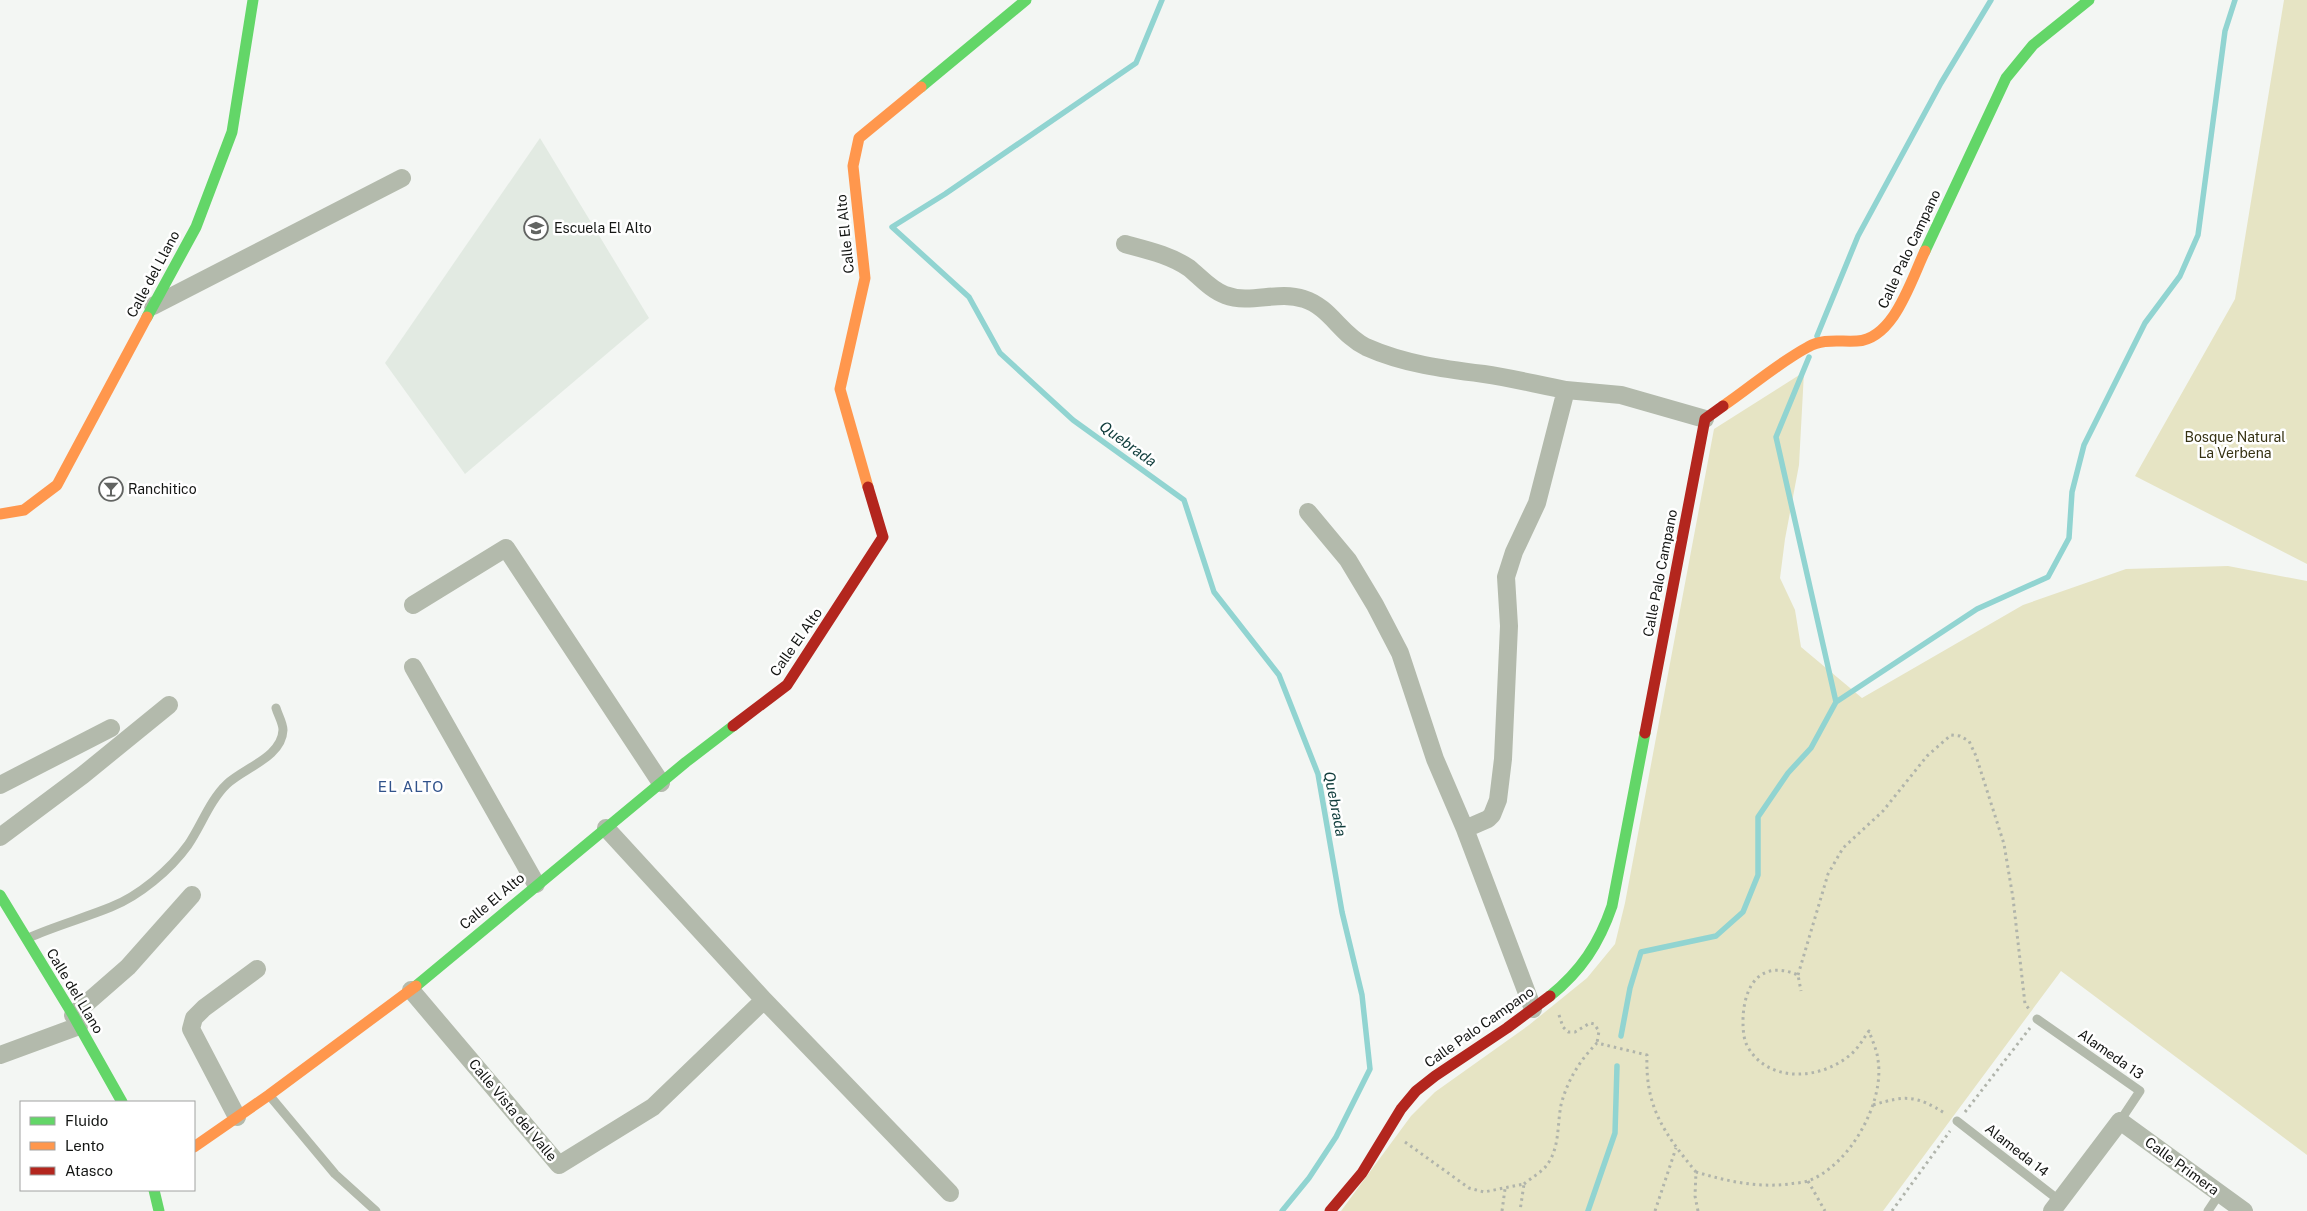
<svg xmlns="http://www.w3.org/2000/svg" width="2307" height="1211" font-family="'Public Sans',sans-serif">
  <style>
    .built { fill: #e2eae2 }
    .green { fill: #e6e4c4 }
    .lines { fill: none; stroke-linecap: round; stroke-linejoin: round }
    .stream { stroke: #91d4d1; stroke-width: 5.5 }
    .path { stroke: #b0b4ab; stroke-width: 3; stroke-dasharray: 2.5 4; stroke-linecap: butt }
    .lane { stroke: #b3baac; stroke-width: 9 }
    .street { stroke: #b3baac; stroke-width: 18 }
    .fast { stroke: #63d668; stroke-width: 11 }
    .slow { stroke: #ff974d; stroke-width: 11 }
    .jam { stroke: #b3261e; stroke-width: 11 }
    .labels { text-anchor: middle; stroke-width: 5; stroke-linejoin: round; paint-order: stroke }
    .poi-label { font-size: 14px; fill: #141614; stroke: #fff; text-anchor: start }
    .street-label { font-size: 14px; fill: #141614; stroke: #fff }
    .park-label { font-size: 14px; fill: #363213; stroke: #fff }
    .water-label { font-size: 15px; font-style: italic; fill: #0f3c3b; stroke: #fff }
    .neighbourhood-label { font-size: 15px; letter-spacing: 1px; fill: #31538b; stroke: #fff }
  </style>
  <rect width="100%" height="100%" fill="#f3f6f3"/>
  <path class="built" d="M 540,138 L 649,318 L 465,474 L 385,363 Z"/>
  <path class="green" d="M 2284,0 L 2307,0 L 2307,564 L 2135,476 L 2235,299 Z
    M 1804,372 L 1799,465 L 1785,539 L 1780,578 L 1795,610 L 1801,647 L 1862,698 L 2023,605 L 2126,569 L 2228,566 L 2307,581 L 2307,1155 L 2061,971 L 1883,1211 L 1341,1211 L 1411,1116 L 1435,1092 L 1529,1025 L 1587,978 L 1615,944 L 1625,903 L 1714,429 Z"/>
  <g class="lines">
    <path class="stream" d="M 1162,0 L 1136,63 L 945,194 L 892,227 L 969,297 L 1000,353 L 1073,420 L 1184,500 L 1214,592 L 1279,675 L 1318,774 L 1342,912 L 1362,995 L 1370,1069 L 1336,1137 L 1309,1178 L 1282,1211
      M 1817,336 L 1858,236 L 1941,83 L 1991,0
      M 1809,357 L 1776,437 L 1836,702
      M 1621,1036 L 1630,988 L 1641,952 L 1716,936 L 1743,912 L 1758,875 L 1758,817 L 1788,773 L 1811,748 L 1836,702 L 1977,609 L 2048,577 L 2069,538 L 2072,492 L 2084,445 L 2145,323 L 2180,276 L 2198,235 L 2225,31 L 2235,0
      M 1588,1211 L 1615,1133 L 1617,1066"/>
    <path class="path" d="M 1798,975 L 1828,874 L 1843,848 L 1883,811 L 1927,756 L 1951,735 L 1960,736 L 1969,741 L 1976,756 L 2004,844 L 2013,898 L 2025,1004 L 2029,1009
      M 1559,1015 L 1563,1027 L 1568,1032 L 1575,1032 L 1590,1023 L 1594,1024 L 1599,1031 L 1597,1043
      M 1873,1105 C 1906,1095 1916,1095 1946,1114
      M 1965,1112 L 2030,1028
      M 1405,1142 L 1469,1188 L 1484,1192 L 1524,1184 L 1520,1211
      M 1808,1181 L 1825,1211
      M 1524,1184 C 1531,1178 1542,1172 1547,1165 C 1560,1147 1557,1125 1561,1105 C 1567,1081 1580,1060 1597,1043 L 1647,1055 C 1645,1107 1664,1133 1696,1172
      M 1502,1211 L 1505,1189
      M 1655,1211 L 1676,1148
      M 1698,1211 L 1695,1196 L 1696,1172 C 1727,1181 1756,1188 1789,1184 C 1795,1183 1802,1183 1808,1181 C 1849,1166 1885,1103 1878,1060 C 1877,1050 1872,1040 1869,1031 C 1863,1039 1858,1049 1850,1055 C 1822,1079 1771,1084 1749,1049 C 1743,1040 1743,1029 1743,1019 C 1744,986 1760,959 1798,975 L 1801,991
      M 1892,1211 L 1950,1131"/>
    <path class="lane" d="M 28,938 C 55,926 84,918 111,907 C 139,896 170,870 188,845 C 201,826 210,800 227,784 C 244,768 282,757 283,730 C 283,723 278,715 276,708
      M 2037,1019 L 2140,1091 L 2120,1121
      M 269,1095 L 335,1174 L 376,1211
      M 1957,1121 L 2060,1201
      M 2208,1211 L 2220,1193"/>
    <path class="street" d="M 1125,244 C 1147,250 1170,255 1189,268 C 1200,277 1211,290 1225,295 C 1251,305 1277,290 1304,299 C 1330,307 1341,335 1366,347 C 1404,364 1444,369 1484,374 C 1512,378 1539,385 1566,390
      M 153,306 L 402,178
      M 1308,512 L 1348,560 L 1375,605 L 1400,653 L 1435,759 L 1465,829 L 1533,1009
      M 413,605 L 506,548 L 661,783
      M 413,667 L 536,884
      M 0,785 L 111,728
      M 606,828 L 764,1000 L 950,1193
      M 1465,829 L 1488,819 L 1492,815 L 1498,800 L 1503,759 L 1509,626 L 1506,577 L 1514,552 L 1537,503 L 1566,390 L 1621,395 L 1705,419
      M 0,837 L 83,775 L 169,705
      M 411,990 L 559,1165 L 653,1107 L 764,1000
      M 73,1015 L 128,967 L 192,895
      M 0,1055 L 79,1026
      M 237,1117 L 191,1029 L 194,1018 L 204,1008 L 257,969
      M 2052,1211 L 2120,1121 L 2244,1211"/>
    <path class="fast" d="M 921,87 L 1026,0
      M 1925,251 L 2006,78 L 2033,45 L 2089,0
      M 147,317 L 196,227 L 232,132 L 253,0
      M 0,895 L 73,1015 L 122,1102
      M 416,986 L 686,762 L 733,726
      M 1550,996 C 1581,971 1599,944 1612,906 L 1645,733
      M 154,1190 L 159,1211"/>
    <path class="slow" d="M 1723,406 C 1751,387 1778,363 1808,347 C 1823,338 1840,342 1857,341 C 1894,339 1911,280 1925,251
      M 868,487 L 840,389 L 865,278 L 853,166 L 859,138 L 921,87
      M 0,514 L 24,510 L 57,485 L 147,317
      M 194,1147 L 269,1095 L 416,986"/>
    <path class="jam" d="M 733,726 L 787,685 L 883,537 L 868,487
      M 1645,733 L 1705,419 L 1723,406
      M 1330,1211 L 1362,1173 L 1401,1109 L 1416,1091 L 1435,1076 L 1507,1028 L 1550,996"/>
  </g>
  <defs>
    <g id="school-ring" transform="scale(1.25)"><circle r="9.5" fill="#fff" stroke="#626462" stroke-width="1.5"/><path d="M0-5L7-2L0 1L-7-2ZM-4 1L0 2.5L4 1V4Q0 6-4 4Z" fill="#626462"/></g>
    <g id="bar-ring" transform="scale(1.25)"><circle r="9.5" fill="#fff" stroke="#626462" stroke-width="1.5"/><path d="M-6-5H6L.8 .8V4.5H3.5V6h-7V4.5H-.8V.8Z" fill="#626462"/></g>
  </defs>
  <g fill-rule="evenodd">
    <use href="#school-ring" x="536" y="228"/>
    <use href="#bar-ring" x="111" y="489"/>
  </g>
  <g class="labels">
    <g class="poi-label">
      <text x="554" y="233">Escuela El Alto</text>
      <text x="128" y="494">Ranchitico</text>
    </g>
    <g class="street-label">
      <text transform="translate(845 234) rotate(-96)" y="5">Calle El Alto</text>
      <text transform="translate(1909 249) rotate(-65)" y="5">Calle Palo Campano</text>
      <text transform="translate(153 274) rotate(-62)" y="5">Calle del Llano</text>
      <text transform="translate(1660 573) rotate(-79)" y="5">Calle Palo Campano</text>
      <text transform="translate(796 642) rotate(-55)" y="5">Calle El Alto</text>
      <text transform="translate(492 901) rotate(-40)" y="5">Calle El Alto</text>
      <text transform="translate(75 991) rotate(59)" y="5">Calle del Llano</text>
      <text transform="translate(1479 1027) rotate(-35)" y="5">Calle Palo Campano</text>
      <text transform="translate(2111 1054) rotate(35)" y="5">Alameda 13</text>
      <text transform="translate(513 1110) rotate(50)" y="5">Calle Vista del Valle</text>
      <text transform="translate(2017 1150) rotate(38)" y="5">Alameda 14</text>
      <text transform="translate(2182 1166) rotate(36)" y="5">Calle Primera</text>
    </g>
    <g class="park-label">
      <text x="2235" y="442">Bosque Natural<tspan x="2235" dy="16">La Verbena</tspan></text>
    </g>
    <g class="water-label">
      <text transform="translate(1128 444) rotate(36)" y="5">Quebrada</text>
      <text transform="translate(1335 804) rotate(79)" y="5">Quebrada</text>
    </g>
    <g class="neighbourhood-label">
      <text x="411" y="792">EL ALTO</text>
    </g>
  </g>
  <rect x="20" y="1101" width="175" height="90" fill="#ffffff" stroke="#a1a2a1"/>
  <rect x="30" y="1117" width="25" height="8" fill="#63d668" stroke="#a1a2a1"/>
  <text x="65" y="1126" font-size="15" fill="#141614">Fluido</text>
  <rect x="30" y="1142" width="25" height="8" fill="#ff974d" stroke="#a1a2a1"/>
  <text x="65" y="1151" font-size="15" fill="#141614">Lento</text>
  <rect x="30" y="1167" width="25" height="8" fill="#b3261e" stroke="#a1a2a1"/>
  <text x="65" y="1176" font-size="15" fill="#141614">Atasco</text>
</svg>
